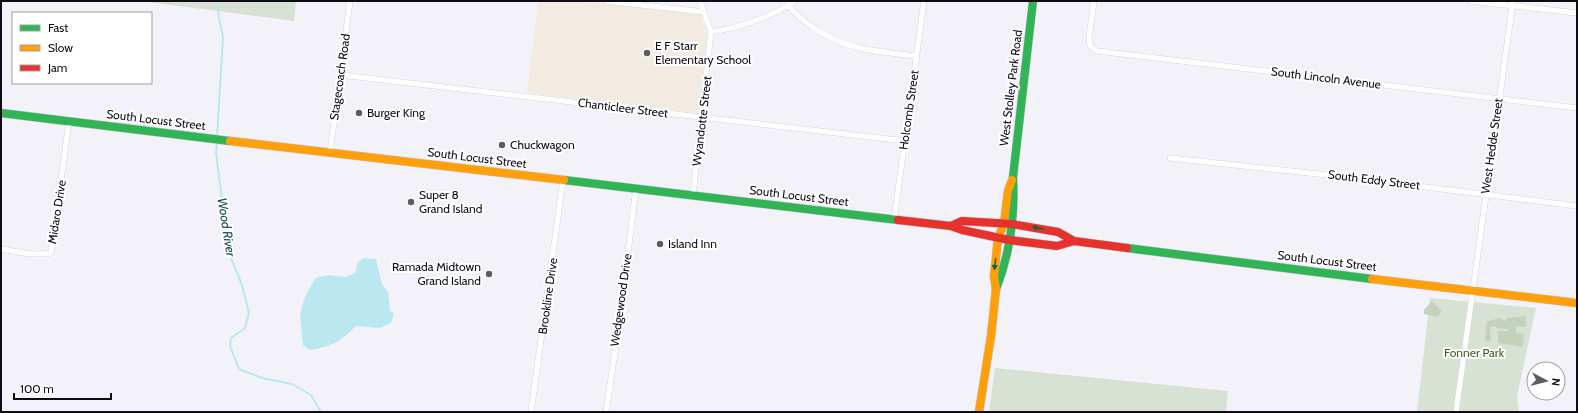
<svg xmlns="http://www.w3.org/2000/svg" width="1578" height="413" font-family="Cabin,sans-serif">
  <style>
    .education { fill: #f2ebe2 }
    .green { fill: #d8e2d4 }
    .forest { fill: #c4d2bd }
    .water { fill: #bbe7f0 }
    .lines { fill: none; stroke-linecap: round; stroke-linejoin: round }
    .stream { stroke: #bbe7f0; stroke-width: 2 }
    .street-casing { stroke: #c5c3cb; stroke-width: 6 }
    .fast-casing { stroke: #c5c3cb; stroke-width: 9 }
    .slow-casing { stroke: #c5c3cb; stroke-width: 9 }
    .jam-casing { stroke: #c5c3cb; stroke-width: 9 }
    .street { stroke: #fdfdfe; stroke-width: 5.5 }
    .fast { stroke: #30b455; stroke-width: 8 }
    .slow { stroke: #ff9f0a; stroke-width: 8 }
    .jam { stroke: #e5322d; stroke-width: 8 }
    .oneway { fill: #1f5f36 }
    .poi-dot { fill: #5e5b65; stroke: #fff; stroke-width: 1.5 }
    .labels { text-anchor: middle; stroke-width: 4; stroke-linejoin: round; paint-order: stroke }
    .poi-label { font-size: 12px; fill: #0e0a16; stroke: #fff; text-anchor: start }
    .street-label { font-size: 12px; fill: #0e0a16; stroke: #fff }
    .park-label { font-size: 12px; fill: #3d5f24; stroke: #fff }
    .water-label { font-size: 13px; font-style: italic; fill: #124a52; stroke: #fff }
  </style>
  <rect width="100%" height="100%" fill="#f3f2f8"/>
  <path class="education" d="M 538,1 L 575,1 L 701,14 L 707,36 L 698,113 L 527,93 Z"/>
  <path class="green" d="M 140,1 L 296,1 L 294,21 Z
    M 1430,298 L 1536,308 L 1517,396 L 1519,412 L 1417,412 Z
    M 995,368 L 1228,391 L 1226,412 L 989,412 Z"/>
  <path class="forest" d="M 1432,301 L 1442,311 L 1437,317 L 1424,314 L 1424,310 Z
    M 1526,316 L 1526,327 L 1516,326 L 1516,333 L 1524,334 L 1523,347 L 1498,343 L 1498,331 L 1508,331 L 1508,329 L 1497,328 L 1495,326 L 1490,327 L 1491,341 L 1485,341 L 1487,321 L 1501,318 L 1502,320 L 1506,321 L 1507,318 Z"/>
  <path class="water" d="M 364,258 L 376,259 L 382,284 L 388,292 L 390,310 L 394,314 L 391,323 L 379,328 L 356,326 C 340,342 333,346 310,350 L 303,345 L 300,316 L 303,302 L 309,289 L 316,278 L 328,275 L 346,277 L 355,273 L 358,262 Z"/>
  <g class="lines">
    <path class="stream" d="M 216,1 L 223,38 L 217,137
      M 217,141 L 216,153 L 229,253 L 242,285 L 249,313 L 245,328 L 231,338 L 230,346 L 239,369 L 262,378 L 292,384 L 311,395 L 321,412"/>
    <g class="street-casing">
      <path id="street" d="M 606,1 L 704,12
        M 1094,1 L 1089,37 L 1090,46 L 1097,51 L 1577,108
        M 1470,1 L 1577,13
        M 788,5 C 805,26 835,43 861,48 C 879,52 898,54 916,56
        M 711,32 C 741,27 770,18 795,1
        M 341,75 L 905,141
        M 330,153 L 350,1
        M 1170,158 L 1346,177 L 1577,206
        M 693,195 L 711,32 L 700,1
        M 894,220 L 924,1
        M 1,249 C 18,252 34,256 51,253 L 69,122
        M 1576,303 L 1577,294
        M 531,412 L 563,180
        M 606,412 L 619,325 L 636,188
        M 1456,412 L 1513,1"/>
    </g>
    <g class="fast-casing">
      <path id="fast" d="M 1,113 L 230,141
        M 564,180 L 898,220
        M 1127,248 L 1372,279
        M 996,289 C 1010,254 1015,215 1013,177 L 1033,1"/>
    </g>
    <g class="slow-casing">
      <path id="slow" d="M 230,141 L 564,180
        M 1372,279 L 1577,303
        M 979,412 L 991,336 L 996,289 L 994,277 L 998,238 L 1004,224 L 1008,191 L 1012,180"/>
    </g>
    <g class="jam-casing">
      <path id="jam" d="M 898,220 L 951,226 L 962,230 L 1009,240 L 1057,246 L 1074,241
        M 951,226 L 962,221 L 1012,224 L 1058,232 L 1074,241 L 1127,248"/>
    </g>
    <use href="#street" class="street"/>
    <use href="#fast" class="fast"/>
    <use href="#slow" class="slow"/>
    <use href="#jam" class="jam"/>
  </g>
  <defs><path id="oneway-solid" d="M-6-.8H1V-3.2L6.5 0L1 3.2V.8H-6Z"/></defs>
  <g class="oneway">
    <use href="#oneway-solid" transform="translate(1038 228) rotate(-171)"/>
    <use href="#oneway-solid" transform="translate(995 264) rotate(97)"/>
  </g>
  <g class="poi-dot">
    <circle cx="647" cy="53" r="4"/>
    <circle cx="359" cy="113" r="4"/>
    <circle cx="502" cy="145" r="4"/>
    <circle cx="411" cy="202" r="4"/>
    <circle cx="660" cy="244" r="4"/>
    <circle cx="489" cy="274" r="4"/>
  </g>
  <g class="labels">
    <g class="poi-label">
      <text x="655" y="50">E F Starr<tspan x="655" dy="14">Elementary School</tspan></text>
      <text x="367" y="117">Burger King</text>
      <text x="510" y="149">Chuckwagon</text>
      <text x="419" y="199">Super 8<tspan x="419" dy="14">Grand Island</tspan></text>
      <text x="668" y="248">Island Inn</text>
      <text x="481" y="271" text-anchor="end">Ramada Midtown<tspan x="481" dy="14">Grand Island</tspan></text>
    </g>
    <g class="street-label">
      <text transform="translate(340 77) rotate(-82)" y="4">Stagecoach Road</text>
      <text transform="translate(1326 78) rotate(7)" y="4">South Lincoln Avenue</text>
      <text transform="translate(1011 88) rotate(-83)" y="4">West Stolley Park Road</text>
      <text transform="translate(623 108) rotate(7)" y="4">Chanticleer Street</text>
      <text transform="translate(909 110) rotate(-82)" y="4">Holcomb Street</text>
      <text transform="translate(156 120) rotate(7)" y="4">South Locust Street</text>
      <text transform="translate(702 121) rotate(-83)" y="4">Wyandotte Street</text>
      <text transform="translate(1492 146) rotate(-82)" y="4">West Hedde Street</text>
      <text transform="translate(477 158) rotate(7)" y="4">South Locust Street</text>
      <text transform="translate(1374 180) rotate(7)" y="4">South Eddy Street</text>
      <text transform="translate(799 196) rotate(7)" y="4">South Locust Street</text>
      <text transform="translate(57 212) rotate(-81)" y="4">Midaro Drive</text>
      <text transform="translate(1327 261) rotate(7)" y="4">South Locust Street</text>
      <text transform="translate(548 296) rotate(-82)" y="4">Brookline Drive</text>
      <text transform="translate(621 300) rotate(-82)" y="4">Wedgewood Drive</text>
    </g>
    <g class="park-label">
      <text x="1474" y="357">Fonner Park</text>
    </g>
    <g class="water-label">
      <text transform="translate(227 227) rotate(81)" y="5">Wood River</text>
    </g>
  </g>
  <rect width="1578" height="413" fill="none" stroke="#0e0a16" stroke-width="4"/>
  <rect x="12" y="12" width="140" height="72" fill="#ffffff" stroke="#9f9da2"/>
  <rect x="20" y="25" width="20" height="6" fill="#30b455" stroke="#9f9da2"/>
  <text x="48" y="32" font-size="12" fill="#0e0a16">Fast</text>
  <rect x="20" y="45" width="20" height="6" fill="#ff9f0a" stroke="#9f9da2"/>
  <text x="48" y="52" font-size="12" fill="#0e0a16">Slow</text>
  <rect x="20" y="65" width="20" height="6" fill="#e5322d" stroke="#9f9da2"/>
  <text x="48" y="72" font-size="12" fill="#0e0a16">Jam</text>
  <g transform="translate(1546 381) rotate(97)"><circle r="19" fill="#ffffff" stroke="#9f9da2"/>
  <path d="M0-3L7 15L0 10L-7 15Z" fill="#5e5b65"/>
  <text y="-6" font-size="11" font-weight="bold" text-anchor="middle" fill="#0e0a16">N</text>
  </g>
  <path d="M14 393v6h97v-6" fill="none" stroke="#0e0a16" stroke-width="2"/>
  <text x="20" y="393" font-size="12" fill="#0e0a16" stroke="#ffffff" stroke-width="3" paint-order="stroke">100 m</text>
</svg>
